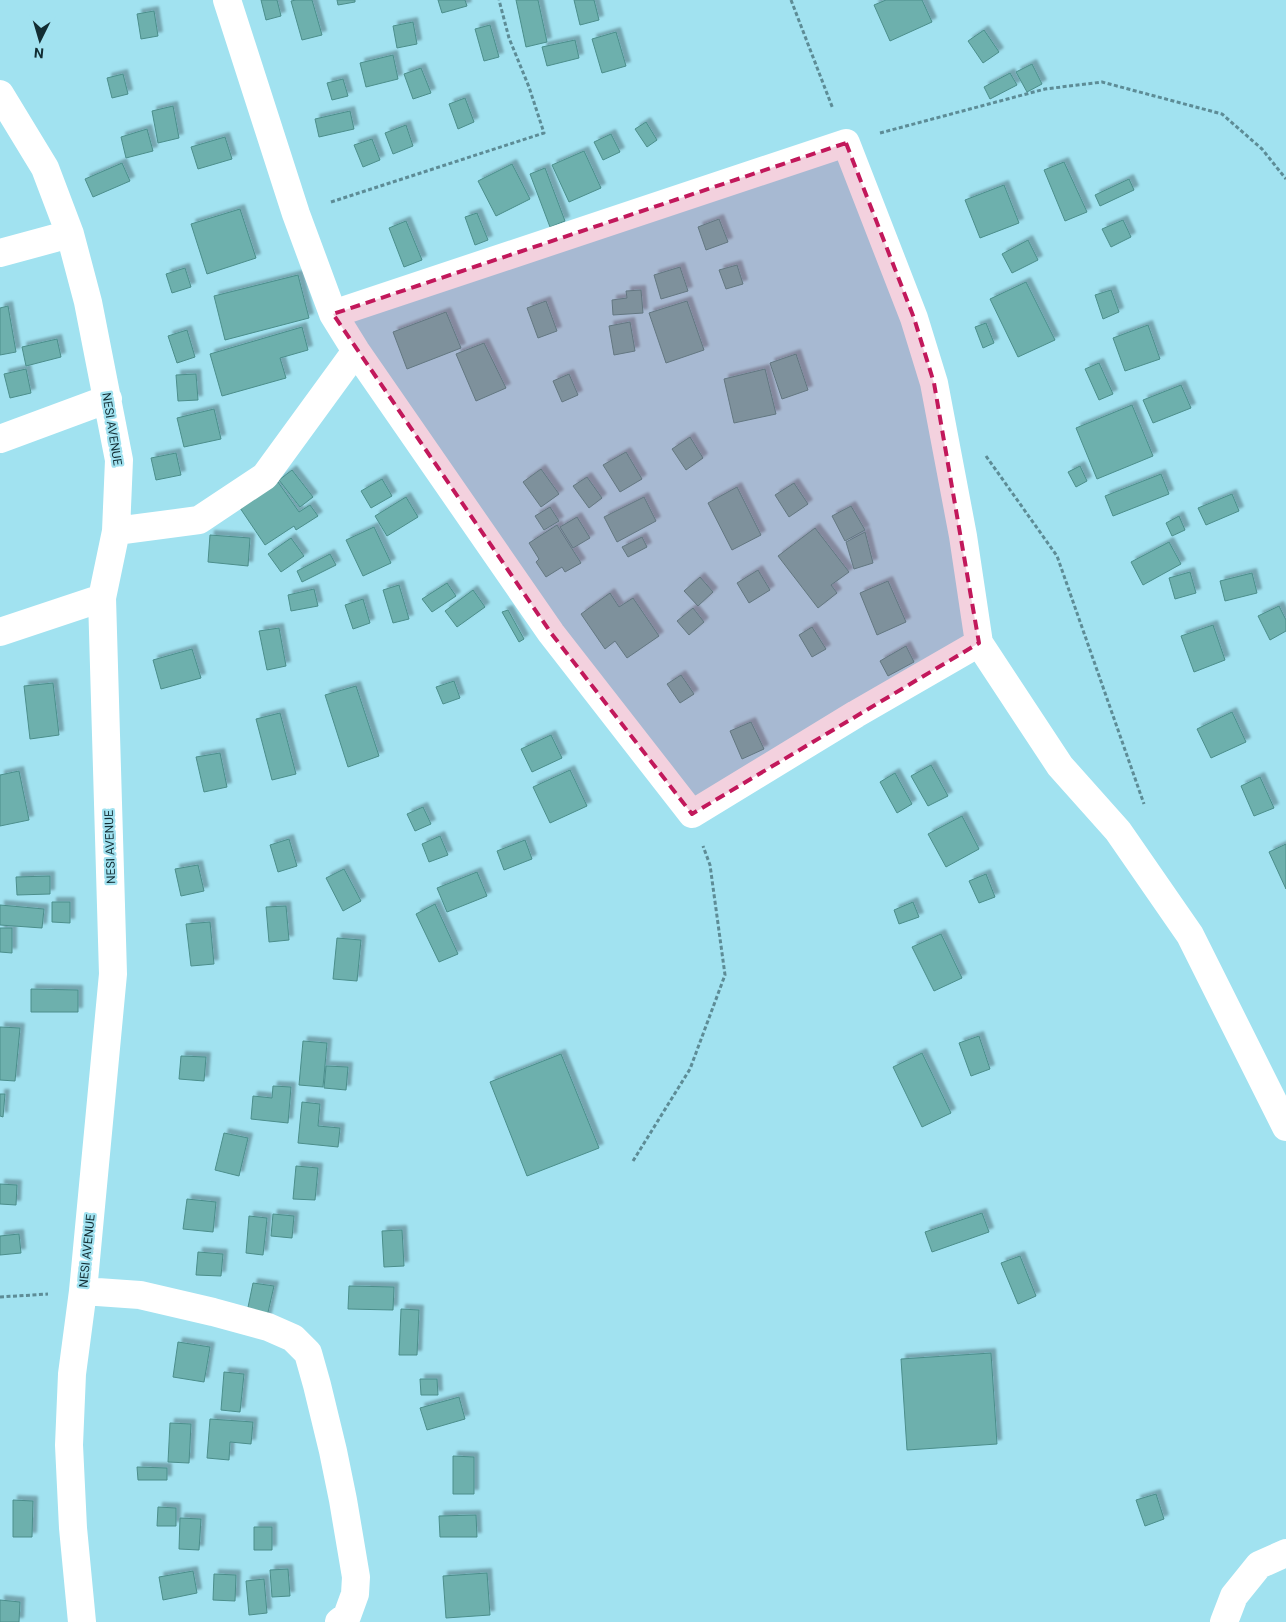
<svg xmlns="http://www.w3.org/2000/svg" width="1286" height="1622" font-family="Roboto,sans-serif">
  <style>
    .building { fill: #6db0ad; stroke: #4b8e8b; filter: url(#shadow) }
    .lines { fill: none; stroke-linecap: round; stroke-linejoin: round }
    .path { stroke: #5d8c96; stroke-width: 3; stroke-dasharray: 4 2.5; stroke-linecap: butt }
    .minor { stroke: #fff; stroke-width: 28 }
    .marked { fill: #c2185b; fill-opacity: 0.2; stroke: #c2185b; stroke-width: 4; stroke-dasharray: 10 6; stroke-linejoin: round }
    .labels { text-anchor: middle; stroke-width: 4.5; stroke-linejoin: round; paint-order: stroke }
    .street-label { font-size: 12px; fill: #122d33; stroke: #a1e2f0 }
  </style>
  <defs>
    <filter id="shadow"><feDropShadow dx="4.5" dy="-4.5" stdDeviation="1" flood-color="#0004"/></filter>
  </defs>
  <rect width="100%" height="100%" fill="#a1e2f0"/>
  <path class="building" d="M 261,0 L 277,0 L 281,16 L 266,20 Z
    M 296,0 L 312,0 L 322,35 L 302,40 L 291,1 Z
    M 337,0 L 355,0 L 355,2 L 338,5 Z
    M 438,0 L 465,0 L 467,6 L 442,13 Z
    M 516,0 L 538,0 L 547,42 L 526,47 Z
    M 574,0 L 594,0 L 599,20 L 580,25 Z
    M 886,0 L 922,0 L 932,22 L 890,41 L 874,5 Z
    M 154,11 L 158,36 L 141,39 L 137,14 Z
    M 413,22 L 417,44 L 397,48 L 393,26 Z
    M 490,25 L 499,57 L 484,61 L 475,29 Z
    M 984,30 L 999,52 L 983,63 L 968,41 Z
    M 616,32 L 626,66 L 602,73 L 592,39 Z
    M 575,40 L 579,58 L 547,66 L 542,47 Z
    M 393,55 L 398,79 L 366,87 L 360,63 Z
    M 1032,64 L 1042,84 L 1027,92 L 1016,72 Z
    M 421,68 L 431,93 L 413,99 L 404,74 Z
    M 1010,73 L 1017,85 L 990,99 L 984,87 Z
    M 123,74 L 128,94 L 112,98 L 107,78 Z
    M 343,79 L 348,96 L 332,100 L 327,83 Z
    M 465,98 L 474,122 L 458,129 L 449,104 Z
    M 173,106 L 179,138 L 158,143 L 152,111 Z
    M 350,111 L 354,129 L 319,137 L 315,119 Z
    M 646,122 L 657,140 L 647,147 L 635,129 Z
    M 406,125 L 413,146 L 393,154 L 385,133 Z
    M 147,129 L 153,151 L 126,158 L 121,137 Z
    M 611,134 L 620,152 L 603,160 L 594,142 Z
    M 225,137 L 232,159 L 198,169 L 191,147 Z
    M 372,139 L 380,160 L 363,167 L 354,145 Z
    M 584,151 L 601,188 L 569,202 L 552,165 Z
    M 1064,162 L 1087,212 L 1065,221 L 1044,170 Z
    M 122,163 L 130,181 L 93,197 L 85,179 Z
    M 512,164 L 530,199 L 496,216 L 478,181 Z
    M 545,168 L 565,221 L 550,227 L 530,174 Z
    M 1129,179 L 1134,190 L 1100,206 L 1095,195 Z
    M 1004,185 L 1019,223 L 980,238 L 965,200 Z
    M 240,209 L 256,258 L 207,274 L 191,224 Z
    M 477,213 L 488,240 L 475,245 L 465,217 Z
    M 719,219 L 728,242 L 706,250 L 698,227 Z
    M 1123,220 L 1131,237 L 1111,247 L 1102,229 Z
    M 406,221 L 422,260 L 404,267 L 389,228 Z
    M 1028,240 L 1038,260 L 1012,273 L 1002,254 Z
    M 737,265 L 743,284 L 726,289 L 719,270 Z
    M 680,267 L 688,291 L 661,299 L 654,275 Z
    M 185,268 L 191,287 L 172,293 L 166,274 Z
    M 298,275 L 309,318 L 225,340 L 214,296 Z
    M 1026,282 L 1055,340 L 1018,357 L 990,299 Z
    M 641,290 L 643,313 L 613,315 L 612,300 L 627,298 L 626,291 Z
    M 1111,290 L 1119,312 L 1103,319 L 1095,295 Z
    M 546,301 L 557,331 L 538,338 L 527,308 Z
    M 687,301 L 704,350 L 666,363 L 649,313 Z
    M 8,306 L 16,352 L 0,355 L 0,308 Z
    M 446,312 L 461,348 L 407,369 L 393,332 Z
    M 630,322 L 635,351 L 614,355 L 609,326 Z
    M 986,323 L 994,343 L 983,348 L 975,327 Z
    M 1148,325 L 1160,359 L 1125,371 L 1113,338 Z
    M 302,327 L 308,350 L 280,358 L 286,378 L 222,396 L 210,354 Z
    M 187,330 L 195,357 L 177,363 L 168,336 Z
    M 57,339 L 61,357 L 26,366 L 22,347 Z
    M 484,343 L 506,388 L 476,401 L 456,354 Z
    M 796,354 L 808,390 L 782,399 L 770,363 Z
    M 1099,363 L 1113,394 L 1099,400 L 1085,369 Z
    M 26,369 L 31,393 L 10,398 L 4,374 Z
    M 765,369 L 776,414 L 734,423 L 724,379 Z
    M 196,374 L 198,400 L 178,401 L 176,375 Z
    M 569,374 L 578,395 L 562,402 L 553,381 Z
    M 1181,385 L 1191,408 L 1153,423 L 1143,400 Z
    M 1132,405 L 1153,456 L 1097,479 L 1076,428 Z
    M 214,409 L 221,439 L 184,447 L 177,418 Z
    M 690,437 L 703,458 L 686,470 L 672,449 Z
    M 626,452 L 642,479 L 620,492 L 603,465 Z
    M 176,453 L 181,475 L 156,480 L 151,458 Z
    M 1080,466 L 1087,481 L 1076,487 L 1068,472 Z
    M 541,469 L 559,494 L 541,507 L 523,482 Z
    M 292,470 L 313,497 L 300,507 L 279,480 Z
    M 1161,474 L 1169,494 L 1113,516 L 1105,496 Z
    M 587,477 L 602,498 L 589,508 L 573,486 Z
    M 382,479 L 392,496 L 371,508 L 361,491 Z
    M 278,482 L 299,512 L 310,505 L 318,516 L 296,530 L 294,526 L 265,545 L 240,508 Z
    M 794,483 L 808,504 L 789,517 L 775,495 Z
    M 737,487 L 761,535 L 732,550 L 708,503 Z
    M 1232,494 L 1239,511 L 1206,525 L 1198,508 Z
    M 406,497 L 418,517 L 387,536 L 375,516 Z
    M 644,497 L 656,521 L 617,542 L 604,517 Z
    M 851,506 L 865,530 L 845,541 L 832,516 Z
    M 550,507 L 559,521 L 544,530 L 535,516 Z
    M 1179,516 L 1185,530 L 1172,536 L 1166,523 Z
    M 577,517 L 590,538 L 573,548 L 560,527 Z
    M 557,525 L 581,563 L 565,572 L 562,567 L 546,577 L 536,562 L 539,559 L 529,543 Z
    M 374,527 L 391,563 L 363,576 L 346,540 Z
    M 815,528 L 849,572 L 831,585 L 837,593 L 818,608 L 778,556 Z
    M 865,532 L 873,563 L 854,569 L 846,542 Z
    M 210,535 L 250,538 L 248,566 L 208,562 Z
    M 642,537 L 647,547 L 628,557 L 622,547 Z
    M 291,538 L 304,556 L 281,572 L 268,554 Z
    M 1169,542 L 1181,564 L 1143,585 L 1131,562 Z
    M 330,554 L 336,565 L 302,582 L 297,571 Z
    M 758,570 L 770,590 L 749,603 L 737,583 Z
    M 1190,572 L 1196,593 L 1175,599 L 1169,578 Z
    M 1252,573 L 1257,593 L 1225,601 L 1220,581 Z
    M 700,577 L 713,592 L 698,606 L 684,591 Z
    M 888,581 L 906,622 L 877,635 L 860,593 Z
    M 447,583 L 456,596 L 432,612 L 422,599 Z
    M 399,585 L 409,619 L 393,623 L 383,590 Z
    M 314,589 L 318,606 L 291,611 L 288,595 Z
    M 473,590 L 485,607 L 457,627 L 445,611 Z
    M 610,593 L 619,607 L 633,598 L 659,636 L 627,658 L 615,641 L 605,649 L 581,614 Z
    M 363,599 L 370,623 L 353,629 L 345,605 Z
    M 1279,606 L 1286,620 L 1286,631 L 1270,640 L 1258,616 Z
    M 693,608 L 704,622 L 689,635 L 677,621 Z
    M 508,610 L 524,639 L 519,642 L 502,612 Z
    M 1213,625 L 1225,660 L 1194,672 L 1181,636 Z
    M 812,627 L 826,649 L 812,657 L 799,635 Z
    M 279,628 L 286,666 L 267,670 L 259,631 Z
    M 906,646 L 914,662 L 888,676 L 880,661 Z
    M 192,649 L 201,678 L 161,689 L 153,660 Z
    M 681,675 L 694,694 L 680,703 L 667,684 Z
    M 454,681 L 460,698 L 443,704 L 436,687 Z
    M 53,683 L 59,735 L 30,739 L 24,686 Z
    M 356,686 L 379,756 L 348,767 L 325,695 Z
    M 1232,712 L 1246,742 L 1211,758 L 1197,729 Z
    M 280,713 L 296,774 L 272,780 L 256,719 Z
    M 751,722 L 764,749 L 742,759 L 730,731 Z
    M 551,735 L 562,758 L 532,772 L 521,749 Z
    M 220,753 L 227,787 L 204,792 L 196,757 Z
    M 931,765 L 948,796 L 928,806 L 911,776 Z
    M 570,770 L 587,806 L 550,823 L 533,787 Z
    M 19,771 L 29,820 L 0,826 L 0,775 Z
    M 895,773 L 912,804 L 897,813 L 880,782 Z
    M 1260,777 L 1274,808 L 1254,816 L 1241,786 Z
    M 423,807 L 431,824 L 415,831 L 407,814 Z
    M 962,816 L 979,849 L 946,867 L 928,834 Z
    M 440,836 L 448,855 L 429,862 L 422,844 Z
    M 289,839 L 297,866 L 278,872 L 270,845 Z
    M 525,840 L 532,859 L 504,870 L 497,851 Z
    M 1286,844 L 1286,889 L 1269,852 Z
    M 198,865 L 204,891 L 181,896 L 175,869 Z
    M 344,869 L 361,901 L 343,911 L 326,878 Z
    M 477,872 L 487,896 L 447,912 L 437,888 Z
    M 986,874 L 995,897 L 979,903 L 969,881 Z
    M 50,876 L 50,894 L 17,895 L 16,877 Z
    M 52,902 L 70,902 L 70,923 L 52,922 Z
    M 913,902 L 919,917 L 899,924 L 894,910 Z
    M 435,904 L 458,954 L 439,962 L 416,914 Z
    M 0,905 L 44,909 L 42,928 L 0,925 Z
    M 286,906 L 289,940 L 269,942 L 266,907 Z
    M 210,922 L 214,964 L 191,966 L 186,924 Z
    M 0,928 L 12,928 L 12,953 L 0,952 Z
    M 941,934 L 962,978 L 934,991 L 912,947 Z
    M 337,938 L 361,940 L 357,981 L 333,979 Z
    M 31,989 L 78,990 L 78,1012 L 31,1012 Z
    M 0,1027 L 20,1028 L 15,1081 L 0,1080 Z
    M 979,1036 L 990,1069 L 971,1076 L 959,1043 Z
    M 303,1041 L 327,1043 L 323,1087 L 299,1085 Z
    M 922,1053 L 951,1113 L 922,1127 L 893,1067 Z
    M 561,1054 L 599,1148 L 527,1176 L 490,1082 Z
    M 181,1056 L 206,1057 L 204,1081 L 179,1079 Z
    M 326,1066 L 348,1067 L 346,1090 L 324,1088 Z
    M 273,1086 L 291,1087 L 288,1123 L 251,1119 L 253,1096 L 272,1098 Z
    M 0,1094 L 5,1094 L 3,1117 L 0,1116 Z
    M 302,1102 L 320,1104 L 318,1126 L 340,1128 L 338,1147 L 298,1143 Z
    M 224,1133 L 248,1138 L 239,1176 L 215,1170 Z
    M 296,1166 L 318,1168 L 315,1200 L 293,1199 Z
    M 0,1184 L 17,1185 L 16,1205 L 0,1204 Z
    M 187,1199 L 216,1202 L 213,1232 L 183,1229 Z
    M 982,1213 L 989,1232 L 932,1252 L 925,1232 Z
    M 273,1214 L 294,1216 L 292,1238 L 271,1236 Z
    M 249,1216 L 267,1218 L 263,1255 L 246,1253 Z
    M 402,1230 L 404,1266 L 384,1267 L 382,1231 Z
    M 19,1234 L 21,1253 L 0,1255 L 0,1236 Z
    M 198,1252 L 223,1254 L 221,1276 L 196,1275 Z
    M 1020,1256 L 1036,1296 L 1018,1304 L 1001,1263 Z
    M 253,1283 L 274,1286 L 266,1321 L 246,1317 Z
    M 349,1286 L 394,1287 L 393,1310 L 348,1309 Z
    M 401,1309 L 419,1310 L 417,1355 L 399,1355 Z
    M 178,1342 L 210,1347 L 204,1382 L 173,1377 Z
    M 991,1353 L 997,1444 L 907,1450 L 901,1359 Z
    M 224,1372 L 244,1374 L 240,1412 L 221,1410 Z
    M 420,1379 L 437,1379 L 438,1395 L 421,1395 Z
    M 459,1397 L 465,1419 L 427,1430 L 420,1408 Z
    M 210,1419 L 253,1422 L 251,1444 L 230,1442 L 229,1460 L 207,1458 Z
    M 170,1423 L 191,1424 L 189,1463 L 168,1462 Z
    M 453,1456 L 474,1457 L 474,1494 L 453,1494 Z
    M 137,1467 L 167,1468 L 167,1480 L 138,1480 Z
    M 1156,1494 L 1164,1519 L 1145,1526 L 1136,1500 Z
    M 13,1500 L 33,1501 L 32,1537 L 13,1537 Z
    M 158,1507 L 176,1508 L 176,1526 L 157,1526 Z
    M 476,1515 L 477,1537 L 440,1537 L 439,1516 Z
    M 180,1518 L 201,1519 L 199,1550 L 179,1549 Z
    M 254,1527 L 272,1527 L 272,1550 L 254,1550 Z
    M 288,1569 L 290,1596 L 272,1597 L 270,1570 Z
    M 193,1571 L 197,1593 L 163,1600 L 159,1577 Z
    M 487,1573 L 490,1615 L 446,1618 L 443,1576 Z
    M 214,1574 L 236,1575 L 235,1601 L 213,1600 Z
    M 264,1579 L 267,1613 L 249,1615 L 246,1581 Z
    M 0,1600 L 20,1602 L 19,1622 L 0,1622 Z"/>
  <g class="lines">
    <path class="path" d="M 791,0 L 833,109
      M 880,133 L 1045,89 L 1102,82 L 1222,114 L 1262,149 L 1286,179
      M 331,202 L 544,133 L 529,87 L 509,38 L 499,0
      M 986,456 L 1057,556 L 1144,804
      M 633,1161 L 690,1069 L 725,975 L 710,865 L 703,846
      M 0,1297 L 48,1294"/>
    <path class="minor" d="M 227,0 L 296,214 L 333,314 L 356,351 L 551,633 L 692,814 L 856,714 L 979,643
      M 0,94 L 45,168 L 70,234 L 88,302 L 119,460 L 116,531 L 102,598 L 113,974 L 83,1291 L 72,1374 L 69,1445 L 73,1528 L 82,1622
      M 0,253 L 70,234
      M 333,314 L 846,143 L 914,318 L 934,383 L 963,536 L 979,643 L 1060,766 L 1118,831 L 1190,935 L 1286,1127
      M 0,439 L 108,399
      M 116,531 L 199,520 L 265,476 L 356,351
      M 0,632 L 102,598
      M 83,1291 L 140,1295 L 213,1312 L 268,1327 L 293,1338 L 308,1353 L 317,1385 L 333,1451 L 343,1500 L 356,1577 L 355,1594 L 347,1616 L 339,1622
      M 1224,1622 L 1234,1596 L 1259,1565 L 1286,1553"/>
  </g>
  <path class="marked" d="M 846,143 L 914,318 L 934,383 L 979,643 L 692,814 L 551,633 L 333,314 Z"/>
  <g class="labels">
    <g class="street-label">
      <text transform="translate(112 429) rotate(81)" y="4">NESI AVENUE</text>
      <text transform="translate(110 847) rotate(-92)" y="4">NESI AVENUE</text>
      <text transform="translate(87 1251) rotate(-84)" y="4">NESI AVENUE</text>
    </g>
  </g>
  <g transform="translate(40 40) rotate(185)" stroke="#a1e2f0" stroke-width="4" paint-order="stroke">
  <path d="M0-4L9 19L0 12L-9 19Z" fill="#122d33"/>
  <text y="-8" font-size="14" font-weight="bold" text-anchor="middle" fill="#122d33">N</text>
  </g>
</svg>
